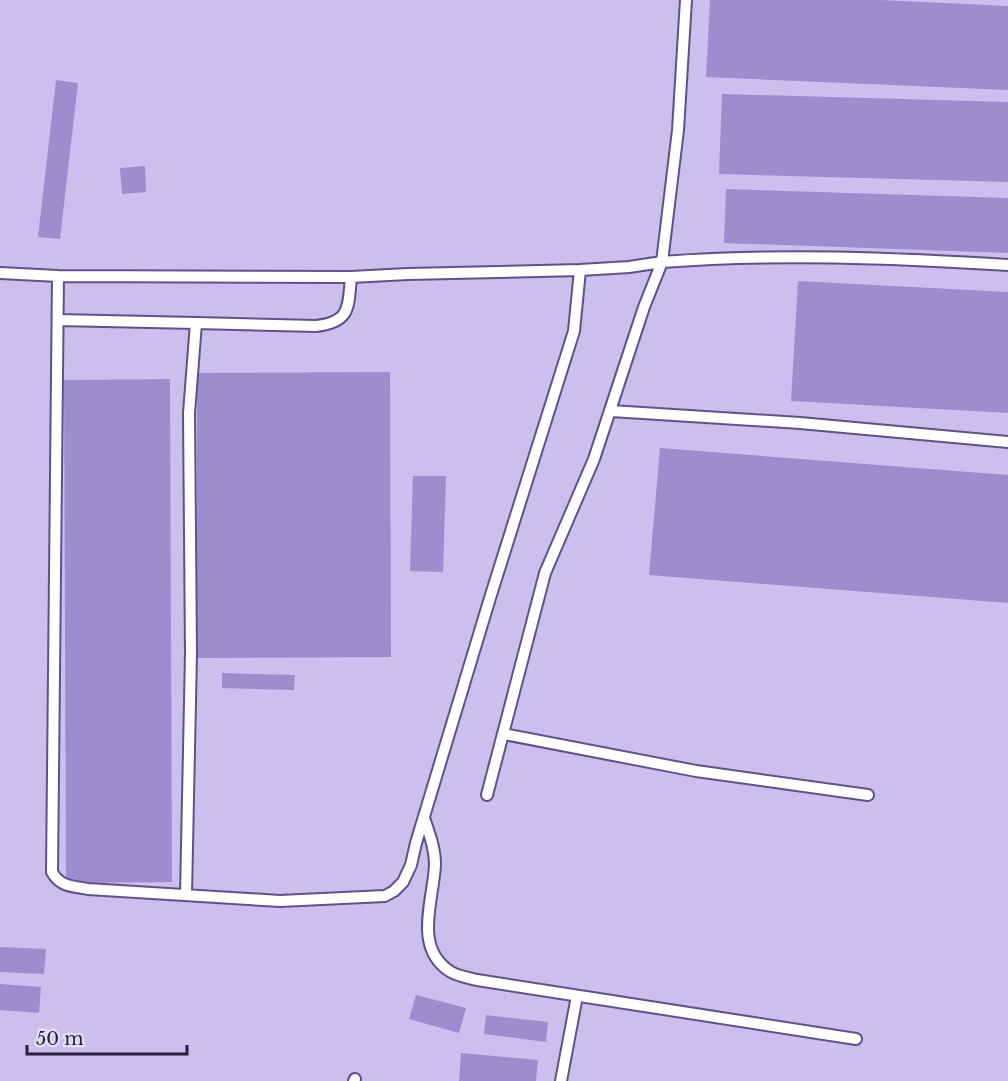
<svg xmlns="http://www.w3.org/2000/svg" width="1008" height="1081" font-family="'Libre Baskerville',serif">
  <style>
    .built { fill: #cabfed }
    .building { fill: #9e8dce }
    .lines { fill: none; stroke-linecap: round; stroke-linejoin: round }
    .lane-casing { stroke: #61508c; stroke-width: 14 }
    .lane { stroke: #fff; stroke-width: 10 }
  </style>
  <rect width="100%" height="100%" fill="#d8cef8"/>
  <path class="built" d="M 0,0 L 1008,0 L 1008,1081 L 0,1081 Z"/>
  <path class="building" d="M 710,0 L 881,0 L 1008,6 L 1008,90 L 706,77 Z
    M 56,80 L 78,83 L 60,239 L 38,237 Z
    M 722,94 L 1008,102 L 1008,182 L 719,174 Z
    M 145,166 L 146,192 L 122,194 L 120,168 Z
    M 726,189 L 1008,198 L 1008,253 L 724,243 Z
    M 798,281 L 1008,292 L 1008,413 L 791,401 Z
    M 390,372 L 391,657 L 197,658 L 197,373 Z
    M 170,379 L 172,882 L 66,883 L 64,380 Z
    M 660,448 L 1008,475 L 1008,603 L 649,575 Z
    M 413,476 L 446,476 L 443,572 L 410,571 Z
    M 222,673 L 295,675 L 294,690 L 222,688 Z
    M 0,947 L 46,949 L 44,974 L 0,972 Z
    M 0,984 L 41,987 L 39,1013 L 0,1010 Z
    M 416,995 L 466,1008 L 459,1033 L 409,1019 Z
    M 486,1015 L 548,1022 L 546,1042 L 484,1034 Z
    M 461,1053 L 538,1060 L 536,1081 L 459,1081 Z"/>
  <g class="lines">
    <g class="lane-casing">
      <path id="lane" d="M 580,270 L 629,267 L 662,262 L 678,130 L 686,0
        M 0,273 L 58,276 L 351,277 L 408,274 L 580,270 L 574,331 L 490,598 L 416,843 L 411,865 L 403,882 L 394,891 L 385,896 L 280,901 L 88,889 C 73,886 60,887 52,872 L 58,276
        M 58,320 L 196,323
        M 611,411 L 800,423 L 1008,442
        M 504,734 L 696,771 L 868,795
        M 487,795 L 545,573 L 594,459 L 644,307 L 662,262 C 777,253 893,258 1008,265
        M 424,818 C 429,833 435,848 435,864 C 434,899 412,948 451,972 C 458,976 469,978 477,980 L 856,1039
        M 186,895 L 191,653 L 189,413 L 196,323 L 316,326 C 351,322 348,307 351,277
        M 354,1081 L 355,1079
        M 561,1081 L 577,996"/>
    </g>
    <use href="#lane" class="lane"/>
  </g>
  <path d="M27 1045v9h160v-9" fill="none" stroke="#28213b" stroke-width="3"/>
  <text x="36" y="1045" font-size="18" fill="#28213b" stroke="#e4defa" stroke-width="4.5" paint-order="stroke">50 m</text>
</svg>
